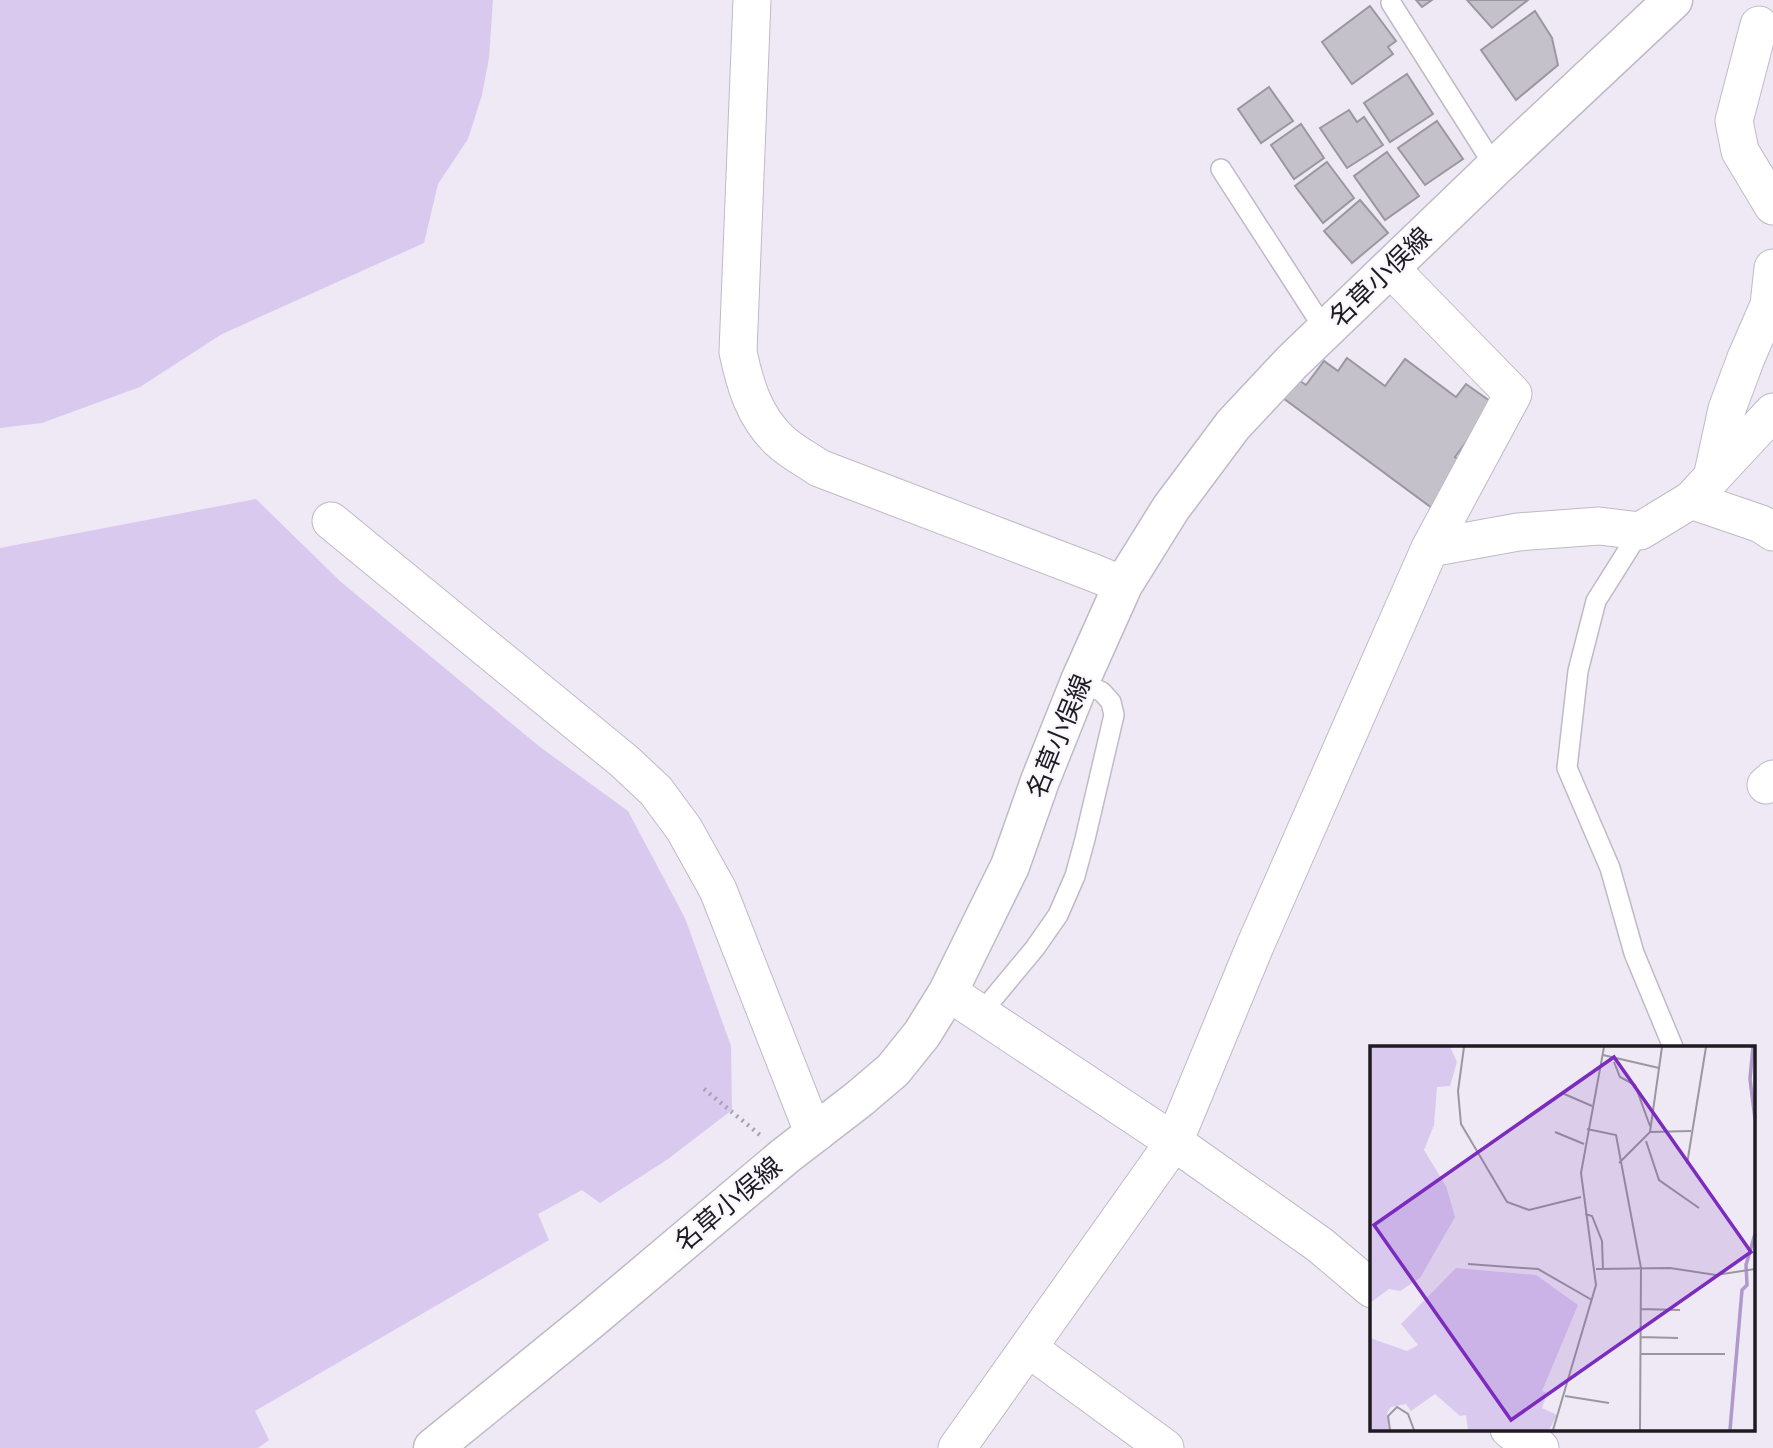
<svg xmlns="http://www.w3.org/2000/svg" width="1773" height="1448" font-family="Commissioner,'Noto Sans JP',sans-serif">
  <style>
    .green { fill: #dac9ef }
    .building { fill: #c5c1cb; stroke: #9b97a1; stroke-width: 2 }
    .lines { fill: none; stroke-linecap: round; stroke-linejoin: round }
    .lane-casing { stroke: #bfbac5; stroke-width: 22 }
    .street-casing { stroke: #bfbac5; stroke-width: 39 }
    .secondary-casing { stroke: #bfbac5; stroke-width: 41 }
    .path { stroke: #a5a1aa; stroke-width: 4.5; stroke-dasharray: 2 5; stroke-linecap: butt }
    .lane { stroke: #fff; stroke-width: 19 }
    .street { stroke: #fff; stroke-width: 37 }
    .secondary { stroke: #fff; stroke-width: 38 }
    .labels { text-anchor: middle; stroke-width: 5; stroke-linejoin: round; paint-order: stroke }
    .street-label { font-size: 26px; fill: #1e1c20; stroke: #faf8fe }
    .inset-river { fill: none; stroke: #b098ce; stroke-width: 3.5 }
    .inset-road { fill: none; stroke: #9b979f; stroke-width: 2 }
    .view { fill: #7b2cbf; fill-opacity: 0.15; stroke: #7b2cbf; stroke-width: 3.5 }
    .inset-edge { fill: none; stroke: #1e1c20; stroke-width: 3.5 }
  </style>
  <rect width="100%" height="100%" fill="#eee9f4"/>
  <path class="green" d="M 0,0 L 493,0 L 489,58 L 482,95 L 468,139 L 438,184 L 424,243 L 222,334 L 140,387 L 42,423 L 0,428 Z
    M 256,499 L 341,582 L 540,747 L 628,811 L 685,918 L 731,1046 L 732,1110 L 668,1159 L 600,1203 L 582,1190 L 538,1214 L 549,1240 L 255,1411 L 269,1440 L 258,1448 L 0,1448 L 0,548 Z"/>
  <path class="building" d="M 1416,0 L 1432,0 L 1422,7 Z
    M 1467,0 L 1528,0 L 1492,28 Z
    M 1370,6 L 1396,41 L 1388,47 L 1393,54 L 1352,84 L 1322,42 Z
    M 1535,11 L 1552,38 L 1558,65 L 1516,100 L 1481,50 Z
    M 1407,74 L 1433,114 L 1390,142 L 1364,103 Z
    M 1269,87 L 1293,121 L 1261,143 L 1238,109 Z
    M 1349,110 L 1357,122 L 1364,117 L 1383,145 L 1347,168 L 1320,128 Z
    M 1437,121 L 1463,159 L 1425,185 L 1398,148 Z
    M 1301,124 L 1324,158 L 1294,179 L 1271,145 Z
    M 1387,152 L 1419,196 L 1385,220 L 1354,176 Z
    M 1327,162 L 1354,198 L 1323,223 L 1295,186 Z
    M 1360,200 L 1388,233 L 1352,263 L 1324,231 Z
    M 1347,358 L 1385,386 L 1405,359 L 1456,397 L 1466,384 L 1494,404 L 1455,457 L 1464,464 L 1432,508 L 1283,398 L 1297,379 L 1306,385 L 1324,361 L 1338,371 Z"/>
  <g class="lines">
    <g class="lane-casing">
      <path id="lane" d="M 1391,3 L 1495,167
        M 1221,169 L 1325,330
        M 1640,531 L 1596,601 L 1578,671 L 1567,768 L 1610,868 L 1634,953 L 1673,1047
        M 981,1013 L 1035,948 L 1058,915 L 1075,876 L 1085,839 L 1114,715 L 1111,702 L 1102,692 L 1080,681"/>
    </g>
    <g class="street-casing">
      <path id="street" d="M 752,0 L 738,352 C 745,385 754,416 779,440 C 790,451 806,459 819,468 L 1094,573 L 1123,585
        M 1759,25 L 1734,121 L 1740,151 L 1773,206
        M 1712,478 L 1727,409 L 1746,358 L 1769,305 L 1773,268
        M 1691,500 L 1761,524 L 1773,532
        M 331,521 L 624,761 L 656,791 L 684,829 L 718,890 L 808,1119 L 816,1133
        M 1430,548 L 1518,532 L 1599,526 L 1640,531 L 1691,500 L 1773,412
        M 1766,785 L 1773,779
        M 948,992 L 1174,1142 L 1320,1245 L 1372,1289
        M 1028,1348 L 1165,1448
        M 1509,1429 L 1520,1438 L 1540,1448
        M 957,1448 L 1174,1142 L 1255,946 L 1430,548 L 1513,394 L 1390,268"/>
    </g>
    <g class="secondary-casing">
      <path id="secondary" d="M 433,1448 L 588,1322 L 785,1156 L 859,1099 L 893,1070 L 922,1034 L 948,992 L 976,935 L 1010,866 L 1040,781 L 1080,681 L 1123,585 L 1171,508 L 1233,425 L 1292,362 L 1495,167 L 1673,0"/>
    </g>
    <path class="path" d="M 704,1089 L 760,1135"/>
    <use href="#lane" class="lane"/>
    <use href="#street" class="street"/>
    <use href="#secondary" class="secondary"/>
  </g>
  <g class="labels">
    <g class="street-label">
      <text transform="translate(1380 277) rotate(-44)" y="9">名草小俣線</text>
      <text transform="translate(1059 736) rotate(-68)" y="9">名草小俣線</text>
      <text transform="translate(728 1204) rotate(-40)" y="9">名草小俣線</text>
    </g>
  </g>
  <g transform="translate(1370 1046)">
    <rect width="385" height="385" fill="#eee9f4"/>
    <path d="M 0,1 L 80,1 L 87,16 L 80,40 L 67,41 L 64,79 L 54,104 L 76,140 L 85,171 L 50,232 L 30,245 L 19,243 L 0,257 ZM 86,222 L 166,229 L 208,259 L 172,345 L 177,347 L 172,362 L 187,369 L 179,384 L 98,384 L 96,369 L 90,370 L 65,348 L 41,365 L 36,358 L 21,361 L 17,367 L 19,384 L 0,384 L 0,292 L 37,305 L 48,299 L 31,278 Z" fill="#dac9ef"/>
    <path class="inset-river" d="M 383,1 L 380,33 L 385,73M 360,384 L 372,244 L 377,239 L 376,219 L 385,188"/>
    <path class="inset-road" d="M 94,1 L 88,45 L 91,78 L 137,156 L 159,164 L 211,151M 233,9 L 289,22M 244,16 L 250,31 L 265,39 L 280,80M 192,47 L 222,60M 217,83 L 246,89 L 271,222 L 270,384M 185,86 L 214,98M 280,86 L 321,85M 276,95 L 289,134 L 329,162M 249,117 L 280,86 L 292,1M 317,118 L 336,1M 215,168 L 222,170 L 232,195 L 233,223M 98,218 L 168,223 L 222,254M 226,223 L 300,222 L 346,229 L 385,223M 271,263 L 310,264M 270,291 L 308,292M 270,308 L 355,308M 195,350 L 239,357M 20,384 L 18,370 L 27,361 L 38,368 L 44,384M 183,384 L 226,239 L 211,127 L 234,1"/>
    <path class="view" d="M 244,11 L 381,206 L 141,374 L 4,179 Z"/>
    <rect width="385" height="385" class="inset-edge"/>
  </g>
</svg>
